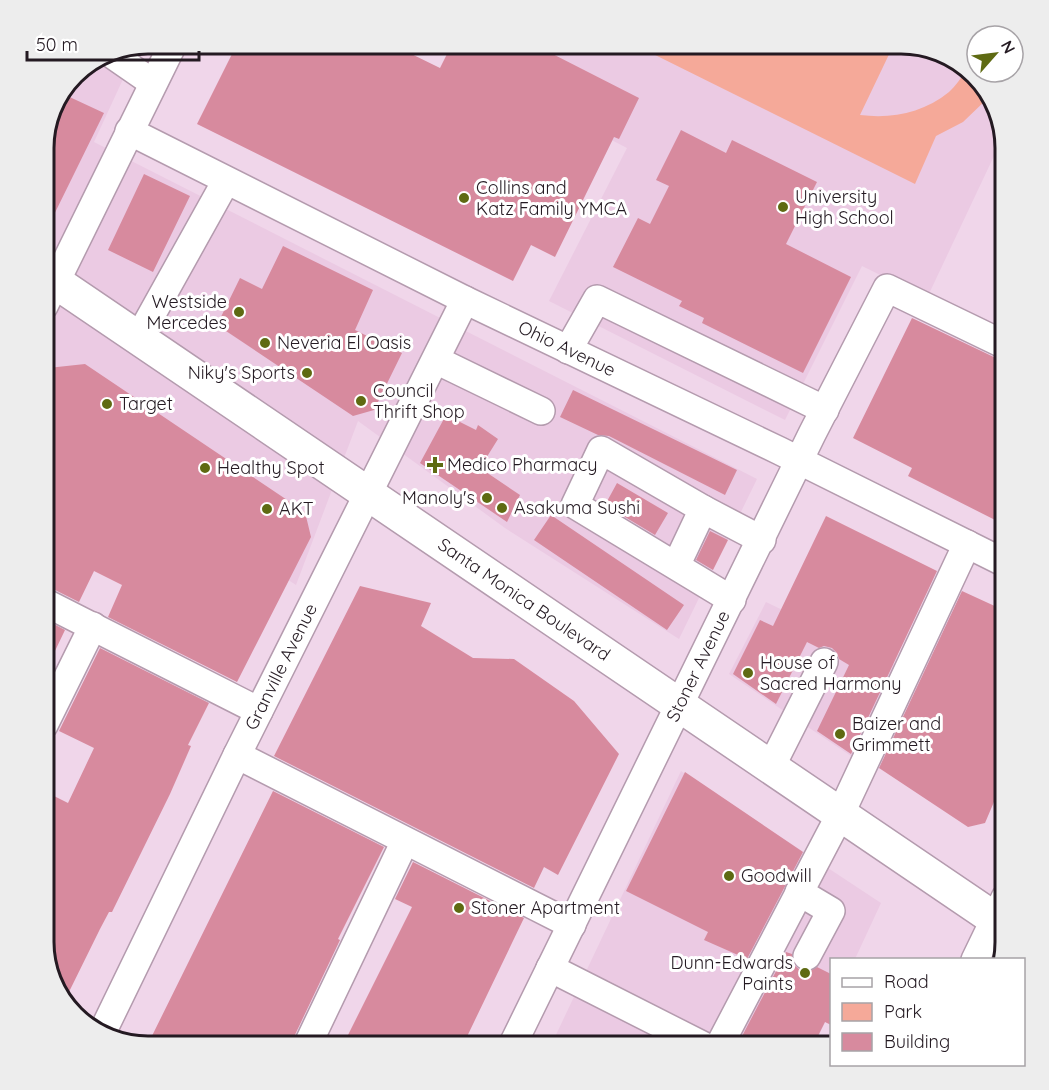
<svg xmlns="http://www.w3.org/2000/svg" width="1049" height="1090" font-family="Quicksand,sans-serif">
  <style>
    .built { fill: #ebcae3 }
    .green { fill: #f5a999 }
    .building { fill: #d78a9e }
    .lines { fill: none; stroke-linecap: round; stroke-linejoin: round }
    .minor-casing { stroke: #b49bae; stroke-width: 30 }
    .major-casing { stroke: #b49bae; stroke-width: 36 }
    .minor { stroke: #fff; stroke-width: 27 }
    .major { stroke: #fff; stroke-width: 33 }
    .poi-dot { fill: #5e6a12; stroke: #fff; stroke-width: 2 }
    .labels { text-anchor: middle; stroke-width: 6; stroke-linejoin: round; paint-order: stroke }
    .poi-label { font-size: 18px; fill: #241a22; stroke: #fff; text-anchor: start }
    .street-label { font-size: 18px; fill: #241a22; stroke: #fff }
    .rim { fill: none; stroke: #241a22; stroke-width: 3 }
  </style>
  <rect width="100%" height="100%" fill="#f0d6ea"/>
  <path class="built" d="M 425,44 L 907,44 L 947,54 L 980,79 L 1002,139 L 927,298 L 862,266 L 785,420 L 549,301 L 627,148 Z
    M 101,61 L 124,77 L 94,142 L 757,479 L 679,639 L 505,528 L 358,421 L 296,585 L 143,486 L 88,582 L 44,560 L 44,141 L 54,102 L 79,70 Z
    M 766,602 L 902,668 L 857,760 L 729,674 Z
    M 681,771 L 881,903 L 855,959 L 832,960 L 831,1009 L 814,1046 L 569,1046 L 554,1039 Z"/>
  <path class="green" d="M 633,44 L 894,44 L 860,115 C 892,119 923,113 949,92 C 956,86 961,77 967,70 L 980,79 L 987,99 L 963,122 L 936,136 L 915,184 Z"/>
  <path class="building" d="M 237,44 L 391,44 L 440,68 L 452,44 L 533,44 L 639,98 L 619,139 L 614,137 L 555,257 L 531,245 L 513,281 L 197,124 Z
    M 61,93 L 104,113 L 44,235 L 44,141 L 54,102 Z
    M 681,130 L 726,153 L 732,140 L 817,182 L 786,244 L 851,277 L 803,373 L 702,323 L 704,318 L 679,306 L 682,301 L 613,267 L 638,218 L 650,224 L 669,186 L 656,180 Z
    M 144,174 L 190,196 L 153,272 L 108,250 Z
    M 283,246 L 373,290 L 355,330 L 402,353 L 374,410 L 353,416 L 217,325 L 240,278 L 262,289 Z
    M 912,318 L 998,359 L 1005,361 L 1005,525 L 908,476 L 912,468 L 853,438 Z
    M 85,364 L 305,512 L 311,537 L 237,682 L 108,617 L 122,585 L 94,571 L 79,602 L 51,588 L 44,586 L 44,377 L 48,368 Z
    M 573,390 L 737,470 L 725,495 L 609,436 L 598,435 L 560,417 Z
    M 446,415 L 476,430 L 478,425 L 498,439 L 480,468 L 520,495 L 507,522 L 420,463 Z
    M 617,483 L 668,513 L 655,535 L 605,505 Z
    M 551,515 L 684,605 L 667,630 L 534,540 Z
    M 826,516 L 937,571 L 851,754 L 817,731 L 849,665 L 839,659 L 837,653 L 832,648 L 824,646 L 819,648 L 807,642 L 776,704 L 733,674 L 760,620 L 773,626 Z
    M 710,531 L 728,540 L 713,570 L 696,560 Z
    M 360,586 L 431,603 L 421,626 L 473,658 L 514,659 L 574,701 L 619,754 L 558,875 L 544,867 L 534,888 L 274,756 Z
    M 962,591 L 999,608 L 1005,626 L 1005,776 L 985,823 L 968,827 L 879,768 Z
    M 44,619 L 65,630 L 44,674 Z
    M 100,648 L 209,703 L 188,745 L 191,746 L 170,794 L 112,912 L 109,912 L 100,929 L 65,1000 L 44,942 L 44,791 L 68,803 L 94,748 L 59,731 Z
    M 685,772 L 803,852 L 747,959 L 704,940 L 708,932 L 626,891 Z
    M 273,791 L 384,847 L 338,939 L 340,940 L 293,1039 L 291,1047 L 147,1046 Z
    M 413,862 L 524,918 L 462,1047 L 342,1047 L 412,907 L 395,899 Z
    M 786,952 L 792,954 L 793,964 L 800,970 L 808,972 L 817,967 L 831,974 L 831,1025 L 825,1022 L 813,1046 L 748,1046 L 739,1042 Z"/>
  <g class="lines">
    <g class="minor-casing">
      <g id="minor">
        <path d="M 114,56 L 153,83"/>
        <path id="s1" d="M 129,131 L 465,300 L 780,451 L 1005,563"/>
        <path d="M 44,306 L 173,44"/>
        <path d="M 138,339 L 226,181"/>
        <path d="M 568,350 L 597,299 L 825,410"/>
        <path d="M 436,360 L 541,411"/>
        <path d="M 703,509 L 762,540"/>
        <path d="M 676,566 L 703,509 L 601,450 L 575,505 L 732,600"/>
        <path d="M 44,602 L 259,711"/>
        <path d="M 44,725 L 93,626"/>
        <path d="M 237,755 L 572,925"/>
        <path d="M 771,767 L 824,662"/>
        <path d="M 799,892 L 831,911 L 807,956"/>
        <path d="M 975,960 L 1005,898"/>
        <path d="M 550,968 L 704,1046"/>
        <path id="s2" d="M 101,1035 L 237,755 L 465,300"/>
        <path d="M 307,1046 L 405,841"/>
        <path id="s3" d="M 512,1046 L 812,434 L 887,288 L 1005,345"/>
        <path d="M 719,1046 L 840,815 L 967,544"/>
      </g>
    </g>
    <g class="major-casing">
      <g id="major">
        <path id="s4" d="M 44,274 L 1005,926"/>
      </g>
    </g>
    <use href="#minor" class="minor"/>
    <use href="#major" class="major"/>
  </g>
  <g class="poi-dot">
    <circle cx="464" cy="198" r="6"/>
    <circle cx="783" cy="207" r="6"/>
    <circle cx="239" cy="312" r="6"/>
    <circle cx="265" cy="343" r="6"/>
    <circle cx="307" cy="373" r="6"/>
    <circle cx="361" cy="401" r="6"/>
    <circle cx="107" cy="404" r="6"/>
    <path d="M432 456h6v6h6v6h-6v6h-6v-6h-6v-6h6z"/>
    <circle cx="205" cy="468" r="6"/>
    <circle cx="487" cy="498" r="6"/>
    <circle cx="502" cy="508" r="6"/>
    <circle cx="267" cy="509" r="6"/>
    <circle cx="748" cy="673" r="6"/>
    <circle cx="840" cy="734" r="6"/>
    <circle cx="729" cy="876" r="6"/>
    <circle cx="459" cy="908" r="6"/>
    <circle cx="805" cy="973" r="6"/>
  </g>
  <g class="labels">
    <g class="poi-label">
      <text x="476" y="194">Collins and<tspan x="476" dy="21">Katz Family YMCA</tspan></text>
      <text x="795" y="203">University<tspan x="795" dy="21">High School</tspan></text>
      <text x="227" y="308" text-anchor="end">Westside<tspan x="227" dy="21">Mercedes</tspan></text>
      <text x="277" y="349">Neveria El Oasis</text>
      <text x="295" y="379" text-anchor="end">Niky's Sports</text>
      <text x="373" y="397">Council<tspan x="373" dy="21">Thrift Shop</tspan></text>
      <text x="119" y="410">Target</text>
      <text x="447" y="471">Medico Pharmacy</text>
      <text x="217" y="474">Healthy Spot</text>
      <text x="475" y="504" text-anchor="end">Manoly's</text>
      <text x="514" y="514">Asakuma Sushi</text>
      <text x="279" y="515">AKT</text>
      <text x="760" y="669">House of<tspan x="760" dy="21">Sacred Harmony</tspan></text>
      <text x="852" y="730">Baizer and<tspan x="852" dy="21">Grimmett</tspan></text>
      <text x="741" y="882">Goodwill</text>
      <text x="471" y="914">Stoner Apartment</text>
      <text x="793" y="969" text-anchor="end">Dunn-Edwards<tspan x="793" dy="21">Paints</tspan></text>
    </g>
    <g class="street-label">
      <text dy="6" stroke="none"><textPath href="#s1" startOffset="489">Ohio Avenue</textPath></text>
      <text dy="6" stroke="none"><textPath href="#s4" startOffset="580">Santa Monica Boulevard</textPath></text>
      <text dy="6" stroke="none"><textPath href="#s2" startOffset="410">Granville Avenue</textPath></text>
      <text dy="6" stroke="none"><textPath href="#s3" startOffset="423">Stoner Avenue</textPath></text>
    </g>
  </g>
  <path d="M0 0H1049V1090H0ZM148 54H901A94 94 0 0 1 995 148V942A94 94 0 0 1 901 1036H148A94 94 0 0 1 54 942V148A94 94 0 0 1 148 54Z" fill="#ededed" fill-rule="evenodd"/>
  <path class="rim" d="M148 54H901A94 94 0 0 1 995 148V942A94 94 0 0 1 901 1036H148A94 94 0 0 1 54 942V148A94 94 0 0 1 148 54Z"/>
  <rect x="830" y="958" width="195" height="108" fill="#ffffff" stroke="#a7a3a7" stroke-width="1.5"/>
  <rect x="842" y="978" width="30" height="9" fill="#ffffff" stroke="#a7a3a7" stroke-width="1.5"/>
  <text x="884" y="988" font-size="18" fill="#241a22">Road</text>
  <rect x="842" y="1003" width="30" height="18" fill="#f5a999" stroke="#a7a3a7" stroke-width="1.5"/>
  <text x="884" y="1018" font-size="18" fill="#241a22">Park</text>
  <rect x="842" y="1033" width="30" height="18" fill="#d78a9e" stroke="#a7a3a7" stroke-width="1.5"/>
  <text x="884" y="1048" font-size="18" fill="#241a22">Building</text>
  <g transform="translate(995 54) rotate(62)"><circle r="28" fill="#ffffff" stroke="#a7a3a7" stroke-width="1.5"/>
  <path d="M0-4.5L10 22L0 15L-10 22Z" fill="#5e6a12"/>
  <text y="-9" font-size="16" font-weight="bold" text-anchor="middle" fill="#241a22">N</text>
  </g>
  <path d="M27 51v9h172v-9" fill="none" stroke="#241a22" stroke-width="3"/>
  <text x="36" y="51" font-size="18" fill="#241a22" stroke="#ffffff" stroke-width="4.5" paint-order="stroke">50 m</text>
</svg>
